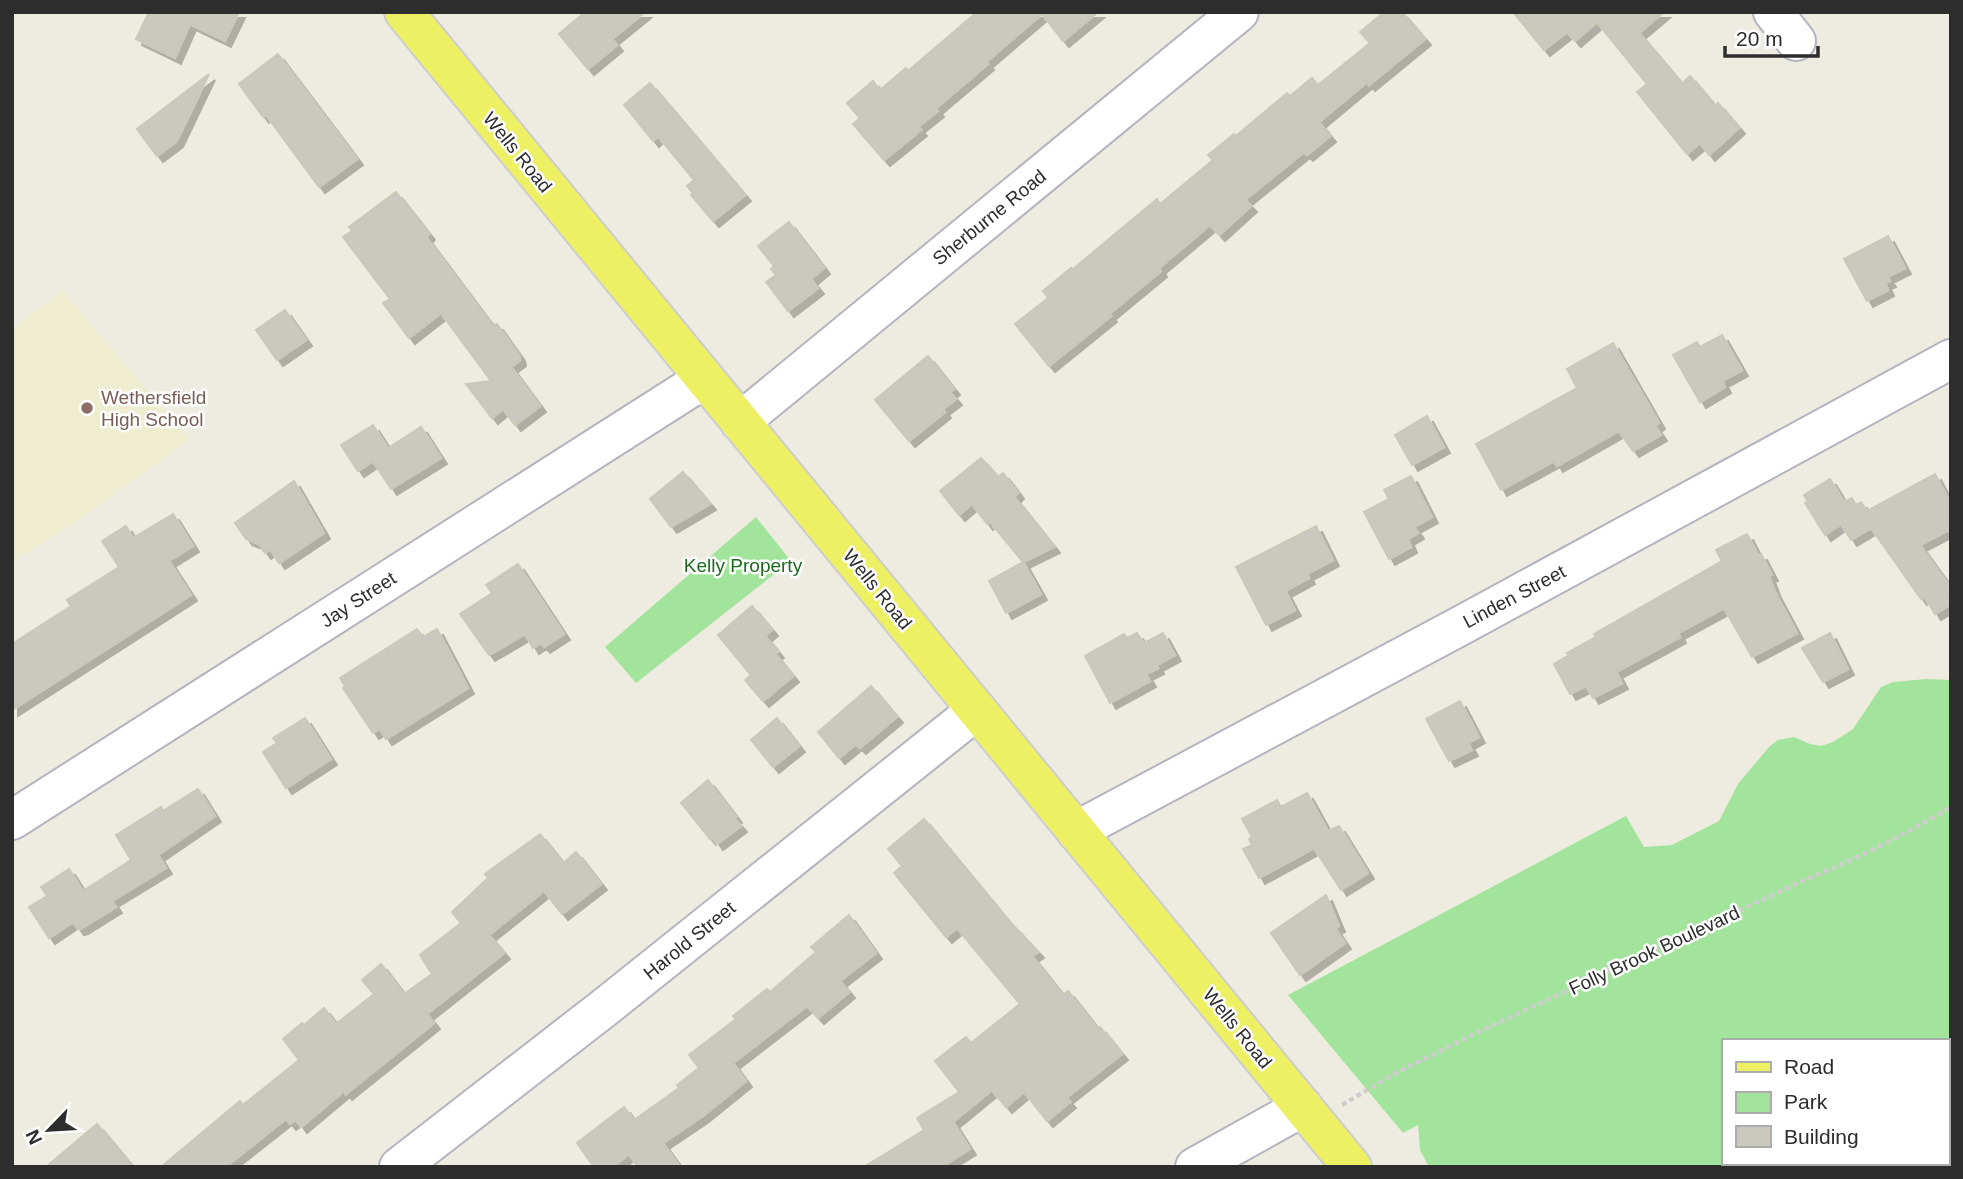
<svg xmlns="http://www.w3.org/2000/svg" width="1963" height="1179" font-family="Helvetica,sans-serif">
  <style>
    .education { fill: #efedd0 }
    .green { fill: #a3e49d; fill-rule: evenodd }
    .building { fill: #cac8bf; stroke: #cac8b9; stroke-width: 2; filter: url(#shadow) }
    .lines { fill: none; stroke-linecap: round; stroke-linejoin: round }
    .minor-casing { stroke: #b4b3c0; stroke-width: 42 }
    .major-casing { stroke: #cdcdcd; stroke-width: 42 }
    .path { stroke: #cdcdcd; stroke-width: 4.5; stroke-dasharray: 5 3.5; stroke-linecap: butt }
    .minor { stroke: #fff; stroke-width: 38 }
    .major { stroke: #edf063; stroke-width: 38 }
    .education-dot { fill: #8d6e63; stroke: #fff; stroke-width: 2.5 }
    .labels { text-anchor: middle; stroke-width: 5; stroke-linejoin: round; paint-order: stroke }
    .street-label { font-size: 19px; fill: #2d2d2d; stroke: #fff }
    .education-label { font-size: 19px; fill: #785e54; stroke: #fff; text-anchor: start }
    .park-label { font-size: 19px; fill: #1b6b1f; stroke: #fff }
  </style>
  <defs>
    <filter id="shadow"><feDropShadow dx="6" dy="6" stdDeviation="0" flood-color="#0004"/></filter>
  </defs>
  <rect width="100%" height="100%" fill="#eeece0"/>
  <path class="education" d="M 63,291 L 189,440 L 76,522 L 12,562 L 12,328 Z"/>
  <path class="green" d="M 756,517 L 791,561 L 636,683 L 605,647 Z
    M 1926,679 L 1951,680 L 1951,1167 L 1429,1167 L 1420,1150 L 1418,1125 L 1403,1133 L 1288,995 L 1626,816 L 1644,847 L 1672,845 L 1719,821 L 1738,784 L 1769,747 L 1778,740 L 1794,737 L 1810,744 L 1821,746 L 1833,742 L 1853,729 L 1881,687 L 1893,682 ZM 1723,1041 L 1947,1041 L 1947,1163 L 1723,1163 Z"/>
  <path class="building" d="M 149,12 L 239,12 L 225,41 L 190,24 L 175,58 L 136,39 Z
    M 585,12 L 645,12 L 612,39 L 617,45 L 588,69 L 559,34 Z
    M 977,12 L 1098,12 L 1063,41 L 1042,14 L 986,62 L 988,64 L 936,108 L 938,111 L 918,127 L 921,130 L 884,160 L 853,124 L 860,118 L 847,103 L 873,81 L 880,90 L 906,68 L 908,71 Z
    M 1384,12 L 1402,12 L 1425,39 L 1369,85 L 1367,82 L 1319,122 L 1330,136 L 1307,155 L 1304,152 L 1245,200 L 1251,206 L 1219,235 L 1210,225 L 1159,268 L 1161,271 L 1109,314 L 1111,316 L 1049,366 L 1015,324 L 1048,298 L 1043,291 L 1071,268 L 1073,269 L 1157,199 L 1160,204 L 1213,160 L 1208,155 L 1234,134 L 1236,136 L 1287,93 L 1290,96 L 1312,78 L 1318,85 L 1370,43 L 1360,32 Z
    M 1513,12 L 1664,12 L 1639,33 L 1682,84 L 1690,76 L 1715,106 L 1718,103 L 1739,128 L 1709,155 L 1700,143 L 1687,154 L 1637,92 L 1647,84 L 1597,22 L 1575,41 L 1567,32 L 1544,50 Z
    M 278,54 L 357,159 L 319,187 L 266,115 L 263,117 L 239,84 Z
    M 209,74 L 177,141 L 157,156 L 137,129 Z
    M 650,83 L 745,195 L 713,221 L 691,195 L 693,193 L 687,186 L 694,180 L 658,136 L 653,141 L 624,105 Z
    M 396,192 L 429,234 L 426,237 L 492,325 L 497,324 L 519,355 L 520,360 L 511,367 L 540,406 L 515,425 L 503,409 L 492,418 L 466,384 L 491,381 L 441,313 L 409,338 L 383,303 L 390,299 L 343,237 L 352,231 L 349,227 Z
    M 789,222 L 824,268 L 811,279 L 818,288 L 788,311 L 766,282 L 776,275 L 771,269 L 774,266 L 758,246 Z
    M 1888,236 L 1905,268 L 1887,277 L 1890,281 L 1885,283 L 1888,290 L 1867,301 L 1844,259 Z
    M 285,310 L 306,340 L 277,360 L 256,330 Z
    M 1722,335 L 1742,370 L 1722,381 L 1725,387 L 1700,402 L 1673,355 L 1697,342 L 1700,347 Z
    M 1613,343 L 1659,423 L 1655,426 L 1661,435 L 1633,451 L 1619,431 L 1557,466 L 1554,461 L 1501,490 L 1476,444 L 1577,388 L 1567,369 Z
    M 928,356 L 954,389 L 950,392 L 956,399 L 943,409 L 945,412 L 909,441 L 875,400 Z
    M 1427,416 L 1444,447 L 1412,465 L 1395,435 Z
    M 373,425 L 388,448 L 421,427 L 441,458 L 391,489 L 373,461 L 358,471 L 341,445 Z
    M 981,458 L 998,477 L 1003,473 L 1018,493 L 1014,497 L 1054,547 L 1023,562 L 1041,594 L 1006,613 L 989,581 L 1023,562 L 990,522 L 987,524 L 972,504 L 959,515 L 940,491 Z
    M 683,472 L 710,504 L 671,527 L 650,499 Z
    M 1935,474 L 1951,504 L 1951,529 L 1920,545 L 1951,588 L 1951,604 L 1935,614 L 1924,596 L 1921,599 L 1871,528 L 1851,540 L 1841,524 L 1825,535 L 1805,503 L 1808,502 L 1804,495 L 1830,479 L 1844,502 L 1852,498 L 1856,505 L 1861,502 L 1867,511 Z
    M 1411,476 L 1432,517 L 1414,527 L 1418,533 L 1408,539 L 1411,547 L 1389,559 L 1364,512 L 1389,499 L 1384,490 Z
    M 294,481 L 324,533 L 279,563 L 270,549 L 265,553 L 259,544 L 246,539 L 235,523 Z
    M 173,514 L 193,546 L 169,561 L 191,595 L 12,710 L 12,644 L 71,606 L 67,600 L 119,567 L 102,541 L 126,526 L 133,538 Z
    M 1316,526 L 1333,560 L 1307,574 L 1309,578 L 1285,591 L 1295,610 L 1266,625 L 1236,567 Z
    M 1747,534 L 1758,555 L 1761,554 L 1772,575 L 1769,576 L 1775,592 L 1797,633 L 1752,657 L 1724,608 L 1678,633 L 1680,637 L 1616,672 L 1622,683 L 1593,698 L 1586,686 L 1570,694 L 1554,664 L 1569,655 L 1567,653 L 1596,637 L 1594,634 L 1722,561 L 1716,550 Z
    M 518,564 L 564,634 L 544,647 L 541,643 L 533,648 L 525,634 L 489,655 L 460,614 L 492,593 L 486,585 Z
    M 752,606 L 772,630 L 765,636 L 778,652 L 775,654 L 793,676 L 763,701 L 745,680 L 751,675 L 718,635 Z
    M 417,629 L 423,637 L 437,629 L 468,688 L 386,739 L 380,729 L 373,733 L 343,688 L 345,686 L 340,678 Z
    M 1137,633 L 1144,643 L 1163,633 L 1175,655 L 1157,665 L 1158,668 L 1146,674 L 1150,681 L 1110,703 L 1085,656 L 1124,634 L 1127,638 Z
    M 1830,633 L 1848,669 L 1823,682 L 1802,648 Z
    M 871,686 L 897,717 L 860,748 L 856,744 L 839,758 L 818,732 Z
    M 1460,701 L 1479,737 L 1468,743 L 1472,750 L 1449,761 L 1426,719 Z
    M 305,718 L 331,759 L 286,788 L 263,752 L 277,743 L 273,738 Z
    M 777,718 L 799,746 L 773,767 L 751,740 Z
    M 708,780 L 736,817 L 734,818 L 741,826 L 717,844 L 712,837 L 710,839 L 681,803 Z
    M 198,789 L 215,816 L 158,855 L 166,868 L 112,901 L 116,907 L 82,928 L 78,929 L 73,922 L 49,938 L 29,907 L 47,896 L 41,887 L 69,869 L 83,891 L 131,860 L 116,835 L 161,807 L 163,811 Z
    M 1307,793 L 1328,831 L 1339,826 L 1368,873 L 1341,890 L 1314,848 L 1259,878 L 1243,849 L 1252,845 L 1249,839 L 1252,837 L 1242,819 L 1277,800 L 1281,807 Z
    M 924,819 L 1014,928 L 1015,927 L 1038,952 L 1032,956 L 1063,995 L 1068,991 L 1098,1029 L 1100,1027 L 1122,1054 L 1066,1098 L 1070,1102 L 1047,1121 L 1024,1092 L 1006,1107 L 992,1090 L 953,1122 L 970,1149 L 941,1167 L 864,1167 L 924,1130 L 917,1118 L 959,1092 L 935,1061 L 966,1037 L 971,1043 L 1020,1004 L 957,928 L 946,937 L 894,873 L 902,866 L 888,849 Z
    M 540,834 L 563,863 L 576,852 L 601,884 L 562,914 L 544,891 L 489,935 L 504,953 L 427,1014 L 434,1023 L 346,1094 L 344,1091 L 301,1127 L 296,1120 L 290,1124 L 286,1119 L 225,1167 L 161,1167 L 240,1101 L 243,1105 L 299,1060 L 283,1039 L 302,1023 L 304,1025 L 324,1008 L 336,1024 L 374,994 L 362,980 L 381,964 L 404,994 L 432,974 L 420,955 L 461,923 L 452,912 L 488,878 L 485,874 Z
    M 1326,895 L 1339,926 L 1335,928 L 1345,943 L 1300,975 L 1271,933 Z
    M 849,915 L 876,953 L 840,981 L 849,992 L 818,1018 L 807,1006 L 733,1063 L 746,1081 L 703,1116 L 663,1143 L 680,1167 L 638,1167 L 629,1154 L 613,1167 L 594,1167 L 577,1143 L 624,1107 L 634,1120 L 679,1088 L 677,1085 L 699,1068 L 689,1055 L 736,1019 L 733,1016 L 767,989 L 770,992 L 816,952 L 811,947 Z
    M 97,1124 L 133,1167 L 46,1167 Z"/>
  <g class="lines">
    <g class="minor-casing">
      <path id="minor" d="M 1773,12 L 1796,41
        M 740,422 L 1239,12
        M 12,820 L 704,379
        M 1076,831 L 1462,625 L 1951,359
        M 399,1167 L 604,1008 L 977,710
        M 1195,1167 L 1303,1107"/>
    </g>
    <g class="major-casing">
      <path id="major" d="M 404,12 L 1352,1167"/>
    </g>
    <path class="path" d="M 1342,1105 L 1394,1074 L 1474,1034 L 1809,878 C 1859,858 1905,834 1951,807"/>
    <use href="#minor" class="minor"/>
    <use href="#major" class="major"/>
  </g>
  <circle class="education-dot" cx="87" cy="408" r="7"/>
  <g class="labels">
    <g class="street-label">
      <text transform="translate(518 152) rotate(51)" y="7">Wells Road</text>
      <text transform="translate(989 217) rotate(-39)" y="7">Sherburne Road</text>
      <text transform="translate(878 589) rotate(51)" y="7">Wells Road</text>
      <text transform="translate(1514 596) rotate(-28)" y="7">Linden Street</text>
      <text transform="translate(358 599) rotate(-33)" y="7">Jay Street</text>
      <text transform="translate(689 940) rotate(-39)" y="7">Harold Street</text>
      <text transform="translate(1654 950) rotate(-25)" y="7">Folly Brook Boulevard</text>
      <text transform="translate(1238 1028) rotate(51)" y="7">Wells Road</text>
    </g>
    <g class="education-label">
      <text x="101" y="404">Wethersfield<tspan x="101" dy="22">High School</tspan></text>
    </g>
    <g class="park-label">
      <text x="743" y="572">Kelly Property</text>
    </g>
  </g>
  <rect width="1963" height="1179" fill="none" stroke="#2d2d2d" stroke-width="28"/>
  <rect x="1722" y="1039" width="228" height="126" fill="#ffffff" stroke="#ababab" stroke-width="2"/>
  <rect x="1736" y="1062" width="35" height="10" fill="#edf063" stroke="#ababab" stroke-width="2"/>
  <text x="1784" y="1074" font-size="21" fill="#2d2d2d">Road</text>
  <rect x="1736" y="1092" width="35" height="21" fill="#a3e49d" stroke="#ababab" stroke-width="2"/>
  <text x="1784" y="1109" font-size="21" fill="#2d2d2d">Park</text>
  <rect x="1736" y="1126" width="35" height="21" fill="#cac8bf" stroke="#ababab" stroke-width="2"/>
  <text x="1784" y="1144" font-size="21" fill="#2d2d2d">Building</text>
  <g transform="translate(49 1130) rotate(245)" stroke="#ffffff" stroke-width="5" paint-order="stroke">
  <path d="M0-5L12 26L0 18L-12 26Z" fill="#2d2d2d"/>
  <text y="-10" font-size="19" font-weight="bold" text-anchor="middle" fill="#2d2d2d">N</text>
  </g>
  <path d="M1725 46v10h93v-10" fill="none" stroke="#2d2d2d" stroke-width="3.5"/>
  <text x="1736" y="46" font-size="21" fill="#2d2d2d" stroke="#ffffff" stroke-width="5" paint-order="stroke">20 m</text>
</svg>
